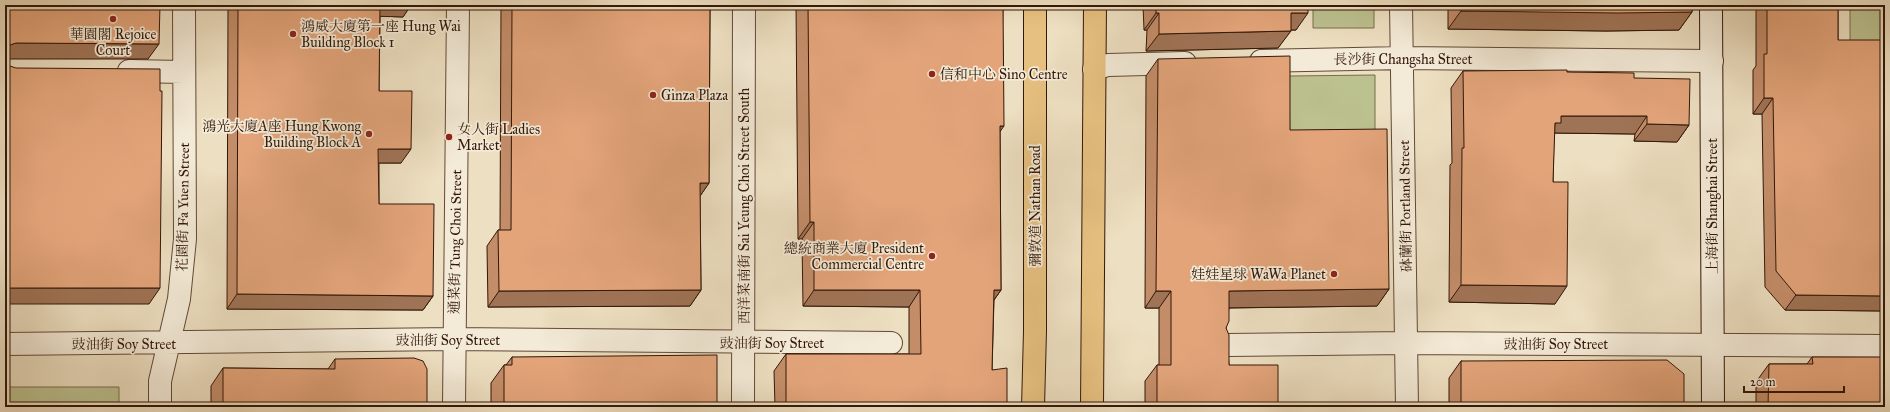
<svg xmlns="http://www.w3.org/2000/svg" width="1890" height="412" font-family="'IM FELL Great Primer','Noto Serif TC',serif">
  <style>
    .green { fill: #bcc190; stroke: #786c4c }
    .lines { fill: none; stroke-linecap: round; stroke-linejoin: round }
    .street-casing { stroke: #624936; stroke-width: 24 }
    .secondary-casing { stroke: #331708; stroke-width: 24 }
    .primary-casing { stroke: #331708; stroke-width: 24 }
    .street { stroke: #f3ead7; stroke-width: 22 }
    .secondary { stroke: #f3ead7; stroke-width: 22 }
    .primary { stroke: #e6c080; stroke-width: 22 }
    .wall { fill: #c38d69; stroke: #331708 }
    .shaded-wall { fill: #9f7355; stroke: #331708 }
    .building { fill: #e3a47a; stroke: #331708 }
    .poi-dot { fill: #8f2418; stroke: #f3ead7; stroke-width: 1.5 }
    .labels { text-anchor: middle; stroke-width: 3.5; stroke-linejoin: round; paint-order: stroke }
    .poi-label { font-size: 14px; fill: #331708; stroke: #f3ead7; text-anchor: start }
    .street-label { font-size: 14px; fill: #331708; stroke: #f3ead7 }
  </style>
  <rect width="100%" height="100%" fill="#eddfc1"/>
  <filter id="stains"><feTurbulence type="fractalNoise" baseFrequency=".005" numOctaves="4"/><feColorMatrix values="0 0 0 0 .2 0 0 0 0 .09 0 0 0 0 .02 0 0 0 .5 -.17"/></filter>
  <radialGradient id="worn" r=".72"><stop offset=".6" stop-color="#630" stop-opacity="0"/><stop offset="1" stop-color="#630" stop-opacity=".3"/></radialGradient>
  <path class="green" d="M 1313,5 L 1374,5 L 1374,28 L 1313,28 Z
    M 1850,5 L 1885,5 L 1885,46 L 1850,46 Z
    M 1375,75 L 1375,146 L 1290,146 L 1289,76 Z
    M 5,387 L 119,387 L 119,407 L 5,407 Z"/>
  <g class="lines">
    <g class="street-casing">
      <path id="street" d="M 1401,5 L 1407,407
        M 1261,61 L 1402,58 L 1712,61
        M 1094,69 L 1108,65 L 1185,63
        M 129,71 L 184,72
        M 5,344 L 454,339 L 891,343
        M 1227,345 L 1407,343 L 1885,346
        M 160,407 L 160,381 L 179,299 L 185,239 L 184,5
        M 454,407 L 458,5
        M 743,407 L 744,5"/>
    </g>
    <g class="secondary-casing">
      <path id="secondary" d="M 1711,5 L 1713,407"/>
    </g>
    <g class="primary-casing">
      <path id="primary" d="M 1033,407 L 1035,331 L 1035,5
        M 1092,407 L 1095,5"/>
    </g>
    <use href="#street" class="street"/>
    <use href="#secondary" class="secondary"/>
    <use href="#primary" class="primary"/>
  </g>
  <path class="wall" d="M 228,5 L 411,5 L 403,17 L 380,16 L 379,91 L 401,163 L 379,163 L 379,204 L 433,296 L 423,310 L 227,309 Z
    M 501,5 L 710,5 L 709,183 L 700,196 L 701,290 L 690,306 L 488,307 L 487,246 L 498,230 L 500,230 Z
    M 796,5 L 1003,5 L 1000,132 L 1001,290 L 994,300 L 992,370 L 1007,407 L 775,407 L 774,371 L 786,354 L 909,354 L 909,307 L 803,306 L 802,239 L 798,239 Z
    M 1143,5 L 1308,5 L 1296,30 L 1291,30 L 1278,48 L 1146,51 L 1147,30 L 1144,30 Z
    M 1448,5 L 1692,5 L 1692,12 L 1679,30 L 1606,31 L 1448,29 Z
    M 1756,5 L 1838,5 L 1838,40 L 1885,311 L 1785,310 L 1765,287 L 1762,114 L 1753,114 L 1753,70 L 1756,66 Z
    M 1158,59 L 1290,130 L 1389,289 L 1377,306 L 1229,308 L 1226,328 L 1229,365 L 1278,407 L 1145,407 L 1145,381 L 1157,365 L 1159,365 L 1159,308 L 1145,308 L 1146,76 Z
    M 1463,71 L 1567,72 L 1634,78 L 1689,125 L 1677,142 L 1634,141 L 1635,134 L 1554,133 L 1553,182 L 1555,304 L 1449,302 L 1450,165 L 1452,163 L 1451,88 Z
    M 512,357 L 717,407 L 491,407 L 491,383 L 504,365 L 506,365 Z
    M 1812,357 L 1885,407 L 1756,407 L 1756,382 L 1769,364 L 1807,364 Z
    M 335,359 L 427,407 L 211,407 L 211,386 L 223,368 L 328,369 Z
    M 1461,361 L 1684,407 L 1449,407 L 1449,378 Z"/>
  <path class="shaded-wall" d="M 377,5 L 411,5 L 403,17 L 370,16 Z
    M 1461,11 L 1692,12 L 1679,30 L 1606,31 L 1448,29 Z
    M 1156,13 L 1159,13 L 1147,30 L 1144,30 Z
    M 1291,13 L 1308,13 L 1296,30 L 1279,30 Z
    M 1291,31 L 1278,48 L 1146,51 L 1159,34 Z
    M 16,43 L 159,44 L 148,59 L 5,59 L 5,49 L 10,45 Z
    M 1764,98 L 1773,98 L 1762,114 L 1753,114 Z
    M 1561,116 L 1647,116 L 1635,134 L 1554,133 L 1555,123 Z
    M 1647,124 L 1689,125 L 1677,142 L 1634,141 Z
    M 1000,126 L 1004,126 L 992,143 Z
    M 378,149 L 411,149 L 401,163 L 368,163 Z
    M 700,183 L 709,183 L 698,199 Z
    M 810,222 L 814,222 L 802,239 L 798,239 Z
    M 1461,285 L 1567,286 L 1555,304 L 1449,302 Z
    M 5,288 L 160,288 L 149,304 L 5,304 Z
    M 1389,289 L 1377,306 L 1217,308 L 1229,291 Z
    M 701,290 L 690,306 L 488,307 L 499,291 Z
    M 814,290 L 920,290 L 909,307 L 803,306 Z
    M 994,290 L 1001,290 L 989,307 Z
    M 1156,291 L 1171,291 L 1159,308 L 1145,308 Z
    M 237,294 L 433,296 L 423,310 L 227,309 Z
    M 1796,295 L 1885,296 L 1885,311 L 1785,310 Z"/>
  <path class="building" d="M 5,5 L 160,5 L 159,44 L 16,43 L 10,45 L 5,49 L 5,50 Z
    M 238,5 L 380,5 L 379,91 L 412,91 L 411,149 L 378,149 L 379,204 L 434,204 L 433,296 L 237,294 Z
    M 512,5 L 710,5 L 709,183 L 700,183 L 701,290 L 499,291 L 498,230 L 511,230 Z
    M 808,5 L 1003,5 L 1004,126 L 1000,126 L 1001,290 L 994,290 L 992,370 L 1007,368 L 1007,407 L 786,407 L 786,354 L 921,354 L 920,290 L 814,290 L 814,222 L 810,222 Z
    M 1156,5 L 1308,5 L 1308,13 L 1291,13 L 1291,31 L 1159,34 L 1159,13 L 1156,13 Z
    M 1461,5 L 1692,5 L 1692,12 L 1618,13 L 1461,11 Z
    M 1767,5 L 1838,5 L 1838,40 L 1885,40 L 1885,296 L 1796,295 L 1776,271 L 1773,98 L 1764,98 L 1764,54 L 1767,54 Z
    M 1290,56 L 1290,130 L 1387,129 L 1389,289 L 1229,291 L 1229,321 L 1226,328 L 1229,335 L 1229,365 L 1278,365 L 1278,407 L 1157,407 L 1157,365 L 1171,365 L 1171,291 L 1156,291 L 1158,59 Z
    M 5,60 L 5,62 L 10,66 L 16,68 L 160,69 L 160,91 L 162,91 L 160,288 L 5,288 Z
    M 1567,70 L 1567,72 L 1634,73 L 1634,78 L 1690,79 L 1689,125 L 1647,124 L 1647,116 L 1561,116 L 1561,123 L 1555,123 L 1553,182 L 1568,182 L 1567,286 L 1461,285 L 1462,148 L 1464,148 L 1463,71 Z
    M 717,355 L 717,407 L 504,407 L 504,365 L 512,365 L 512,357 Z
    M 1812,357 L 1885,357 L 1885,407 L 1768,407 L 1769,364 L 1813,364 Z
    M 414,358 L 423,361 L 427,369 L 427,407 L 223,407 L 223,368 L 335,369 L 335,359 Z
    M 1667,360 L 1684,374 L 1684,407 L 1461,407 L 1461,361 Z"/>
  <g class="poi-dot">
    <circle cx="113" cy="19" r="4"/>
    <circle cx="293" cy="34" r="4"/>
    <circle cx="932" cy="74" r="4"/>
    <circle cx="653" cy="95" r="4"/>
    <circle cx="369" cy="134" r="4"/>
    <circle cx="449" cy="137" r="4"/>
    <circle cx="932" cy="256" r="4"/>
    <circle cx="1334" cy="274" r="4"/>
  </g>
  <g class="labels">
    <g class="poi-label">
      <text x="301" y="31">鴻威大廈第一座 Hung Wai<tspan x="301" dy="16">Building Block 1</tspan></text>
      <text x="113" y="39" text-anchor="middle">華園閣 Rejoice<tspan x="113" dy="16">Court</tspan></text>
      <text x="940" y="79">信和中心 Sino Centre</text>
      <text x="661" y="100">Ginza Plaza</text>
      <text x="361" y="131" text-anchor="end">鴻光大廈A座 Hung Kwong<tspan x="361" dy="16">Building Block A</tspan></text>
      <text x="457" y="134">女人街 Ladies<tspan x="457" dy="16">Market</tspan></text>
      <text x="924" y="253" text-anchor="end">總統商業大廈 President<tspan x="924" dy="16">Commercial Centre</tspan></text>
      <text x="1326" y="279" text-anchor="end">娃娃星球 WaWa Planet</text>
    </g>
    <g class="street-label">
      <text x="1403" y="64">長沙街 Changsha Street</text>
      <text transform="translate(744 206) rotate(-90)" y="5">西洋菜南街 Sai Yeung Choi Street South</text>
      <text transform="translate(1035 206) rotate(-90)" y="5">彌敦道 Nathan Road</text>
      <text transform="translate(1405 206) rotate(-91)" y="5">砵蘭街 Portland Street</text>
      <text transform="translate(1712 206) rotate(-90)" y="5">上海街 Shanghai Street</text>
      <text transform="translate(183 207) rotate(-89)" y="5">花園街 Fa Yuen Street</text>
      <text transform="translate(455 242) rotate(-89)" y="5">通菜街 Tung Choi Street</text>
      <text x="448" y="345">豉油街 Soy Street</text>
      <text x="772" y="348">豉油街 Soy Street</text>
      <text x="124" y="349">豉油街 Soy Street</text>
      <text x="1556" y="349">豉油街 Soy Street</text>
    </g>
  </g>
  <rect width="1890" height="412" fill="none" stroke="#eddfc1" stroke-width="20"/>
  <rect x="6" y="6" width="1878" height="400" fill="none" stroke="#331708" stroke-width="2"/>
  <rect x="10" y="10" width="1870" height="392" fill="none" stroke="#331708"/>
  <path d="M1744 386v6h100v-6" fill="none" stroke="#331708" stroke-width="2"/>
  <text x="1750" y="386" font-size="12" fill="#331708" stroke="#f3ead7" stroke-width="3" paint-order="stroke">20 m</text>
  <rect width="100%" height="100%" filter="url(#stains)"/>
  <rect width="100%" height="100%" fill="url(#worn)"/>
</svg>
